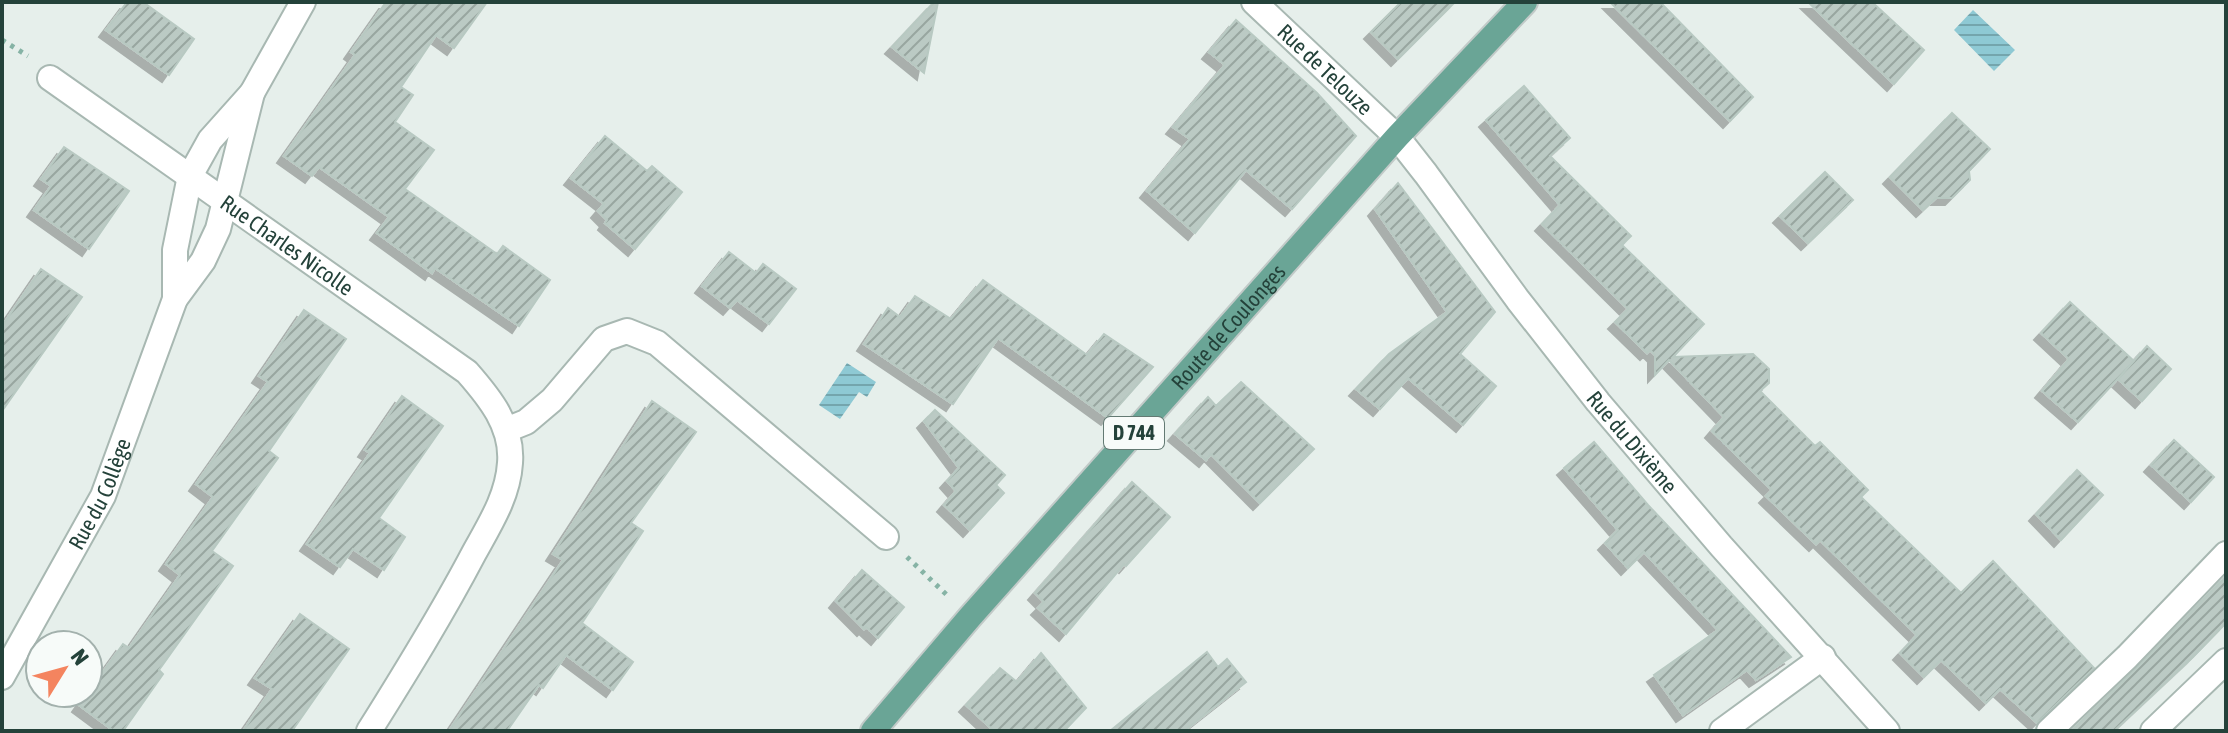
<svg xmlns="http://www.w3.org/2000/svg" width="2228" height="733" font-family="'Asap Condensed',sans-serif">
  <style>
    .water { fill: url(#water-rules) }
    .building { fill: url(#building-hatch); stroke: #b8c9c2; stroke-width: 2; filter: url(#shadow) }
    .lines { fill: none; stroke-linecap: round; stroke-linejoin: round }
    .minor-casing { stroke: #a8b8b2; stroke-width: 28 }
    .major-casing { stroke: #c2cac8; stroke-width: 28 }
    .path { stroke: #86b3a5; stroke-width: 5; stroke-dasharray: 4 6; stroke-linecap: butt }
    .minor { stroke: #fff; stroke-width: 24 }
    .major { stroke: #6aa596; stroke-width: 24 }
    .labels { text-anchor: middle; stroke-width: 8; stroke-linejoin: round; paint-order: stroke }
    .shield { fill: #f7fbf9; stroke: #637a73; stroke-width: 2 }
    .shield-label { font-size: 20px; font-weight: bold; fill: #24423a }
    .street-label { font-size: 22px; fill: #24423a; stroke: #f7fbf9 }
  </style>
  <defs>
    <pattern id="water-rules" width="6" height="5" patternUnits="userSpaceOnUse" patternTransform="scale(2)"><rect width="6" height="5" fill="#8ec9d4"/><path d="M0 2.5h6" fill="none" stroke="#74a5ad"/></pattern>
    <pattern id="building-hatch" width="6" height="6" patternUnits="userSpaceOnUse" patternTransform="scale(2)"><rect width="6" height="6" fill="#bbcac4"/><path d="M-1 1l2-2M0 6l6-6M5 7l2-2" fill="none" stroke="#98a6a0"/></pattern>
    <filter id="shadow"><feDropShadow dx="-7" dy="7" stdDeviation="0" flood-color="#0004"/></filter>
  </defs>
  <rect width="100%" height="100%" fill="#e6efeb"/>
  <path class="water" d="M 1973,10 L 2015,50 L 1994,71 L 1954,30 Z
    M 847,363 L 876,382 L 867,397 L 859,392 L 840,419 L 819,405 Z"/>
  <path class="building" d="M 127,2 L 143,2 L 194,39 L 169,75 L 106,30 Z
    M 386,2 L 487,2 L 454,48 L 436,35 L 401,87 L 413,95 L 395,122 L 434,150 L 405,189 L 497,254 L 503,246 L 550,280 L 519,326 L 435,268 L 432,273 L 377,233 L 389,217 L 319,167 L 312,176 L 284,156 L 355,55 L 351,52 Z
    M 934,2 L 938,2 L 924,73 L 892,47 Z
    M 1401,2 L 1455,2 L 1398,59 L 1371,32 Z
    M 1610,2 L 1660,2 L 1753,97 L 1730,121 Z
    M 1808,2 L 1872,2 L 1924,50 L 1894,84 Z
    M 1236,20 L 1317,93 L 1356,136 L 1292,209 L 1246,170 L 1195,233 L 1147,191 L 1190,139 L 1173,127 L 1225,65 L 1209,52 Z
    M 1524,86 L 1570,138 L 1550,156 L 1631,236 L 1622,245 L 1704,324 L 1673,357 L 1753,354 L 1769,369 L 1769,383 L 1760,391 L 1815,446 L 1820,442 L 1868,490 L 1861,497 L 1961,593 L 1993,561 L 2094,668 L 2037,723 L 2000,689 L 1986,703 L 1941,660 L 1924,677 L 1900,653 L 1917,635 L 1820,540 L 1816,544 L 1766,496 L 1772,490 L 1712,431 L 1724,417 L 1669,360 L 1655,375 L 1655,355 L 1650,350 L 1647,353 L 1615,322 L 1628,309 L 1542,224 L 1560,205 L 1486,120 Z
    M 1952,113 L 1990,149 L 1969,171 L 1970,180 L 1952,198 L 1936,198 L 1923,210 L 1890,177 Z
    M 605,136 L 647,171 L 652,166 L 682,192 L 635,249 L 605,223 L 607,220 L 598,211 L 604,204 L 571,178 Z
    M 64,147 L 129,191 L 89,249 L 34,210 L 51,186 L 41,179 Z
    M 1825,172 L 1853,200 L 1808,243 L 1780,216 Z
    M 1398,183 L 1495,312 L 1460,354 L 1496,386 L 1463,425 L 1408,378 L 1380,409 L 1356,389 L 1389,354 L 1447,312 L 1375,209 Z
    M 729,252 L 756,273 L 763,264 L 796,289 L 769,324 L 737,300 L 730,308 L 702,286 Z
    M 41,269 L 82,297 L 2,411 L 2,326 Z
    M 983,280 L 1087,355 L 1104,334 L 1153,367 L 1108,418 L 998,338 L 953,404 L 864,344 L 888,308 L 900,317 L 915,296 L 951,319 Z
    M 2070,302 L 2134,361 L 2078,422 L 2042,391 L 2069,359 L 2041,333 Z
    M 304,310 L 346,339 L 269,451 L 278,458 L 212,551 L 233,566 L 159,670 L 163,674 L 123,731 L 114,731 L 79,705 L 123,644 L 129,648 L 180,575 L 166,564 L 213,497 L 196,484 L 268,382 L 259,376 Z
    M 2147,346 L 2171,369 L 2142,401 L 2118,379 Z
    M 1241,382 L 1314,449 L 1260,503 L 1211,454 L 1206,460 L 1175,434 L 1208,397 L 1216,406 Z
    M 402,396 L 443,426 L 379,518 L 405,537 L 384,570 L 353,549 L 340,567 L 307,544 L 370,453 L 365,450 Z
    M 652,401 L 696,432 L 631,523 L 643,531 L 582,623 L 633,662 L 613,690 L 566,655 L 543,688 L 539,685 L 507,731 L 449,731 L 563,560 L 553,554 Z
    M 935,410 L 1005,475 L 996,485 L 1004,493 L 970,530 L 944,505 L 956,491 L 947,481 L 959,468 L 924,421 Z
    M 2174,440 L 2214,477 L 2191,502 L 2151,465 Z
    M 1594,442 L 1648,505 L 1791,657 L 1756,680 L 1747,670 L 1683,715 L 1654,675 L 1718,630 L 1644,552 L 1628,568 L 1605,543 L 1618,530 L 1564,468 Z
    M 2077,470 L 2103,495 L 2061,540 L 2036,514 Z
    M 1132,482 L 1170,517 L 1126,566 L 1124,564 L 1066,634 L 1038,608 L 1044,602 L 1035,593 Z
    M 862,570 L 904,607 L 878,638 L 866,627 L 864,629 L 836,601 Z
    M 2226,576 L 2226,623 L 2193,657 L 2114,731 L 2071,731 L 2138,667 Z
    M 300,614 L 349,649 L 292,731 L 243,731 L 272,689 L 255,678 Z
    M 1207,652 L 1218,667 L 1227,659 L 1246,682 L 1184,731 L 1110,731 Z
    M 1041,653 L 1086,708 L 1064,731 L 994,731 L 966,705 L 1000,668 L 1017,682 Z"/>
  <g class="lines">
    <g class="minor-casing">
      <g id="minor">
        <path id="s1" d="M 1254,2 L 1397,137 L 1426,174 L 1518,300 L 1598,402 L 1721,546 L 1887,731"/>
        <path id="s2" d="M 50,78 L 467,372 C 489,397 513,426 510,463 C 508,496 490,524 474,553 C 442,614 406,672 369,731"/>
        <path d="M 175,299 L 175,250 L 190,176 L 210,140 L 252,93 L 303,2"/>
        <path d="M 506,430 L 526,422 L 552,400 L 604,339 L 627,331 L 657,343 L 886,537"/>
        <path id="s3" d="M 2,677 L 103,496 L 175,299 L 203,261 L 218,229 L 252,93"/>
        <path d="M 1722,731 L 1823,657"/>
        <path d="M 2049,731 L 2127,657 L 2226,554"/>
        <path d="M 2153,731 L 2226,661"/>
      </g>
    </g>
    <g class="major-casing">
      <g id="major">
        <path id="s4" d="M 873,731 L 970,617 L 1397,137 L 1525,2"/>
      </g>
    </g>
    <path class="path" d="M 2,40 L 28,56
      M 907,557 L 949,597"/>
    <use href="#minor" class="minor"/>
    <use href="#major" class="major"/>
  </g>
  <g class="labels">
    <rect class="shield" x="1104" y="417" width="60" height="32" rx="6"/>
    <g class="shield-label">
      <text x="1134" y="440">D 744</text>
    </g>
    <g class="street-label">
      <text dy="8" stroke="none"><textPath href="#s1" startOffset="98">Rue de Telouze</textPath></text>
      <text dy="8" stroke="none"><textPath href="#s2" startOffset="290">Rue Charles Nicolle</textPath></text>
      <text dy="8" stroke="none"><textPath href="#s4" startOffset="538">Route de Coulonges</textPath></text>
      <text dy="8" stroke="none"><textPath href="#s1" startOffset="582">Rue du Dixième</textPath></text>
      <text dy="8" stroke="none"><textPath href="#s3" startOffset="208">Rue du Collège</textPath></text>
    </g>
  </g>
  <rect width="2228" height="733" fill="none" stroke="#24423a" stroke-width="8"/>
  <g transform="translate(64 669) rotate(53)"><circle r="38" fill="#f7fbf9" stroke="#a3b1ad" stroke-width="2"/>
  <path d="M0-6L14 30L0 20L-14 30Z" fill="#f4845f"/>
  <text y="-12" font-size="22" font-weight="bold" text-anchor="middle" fill="#24423a">N</text>
  </g>
</svg>
